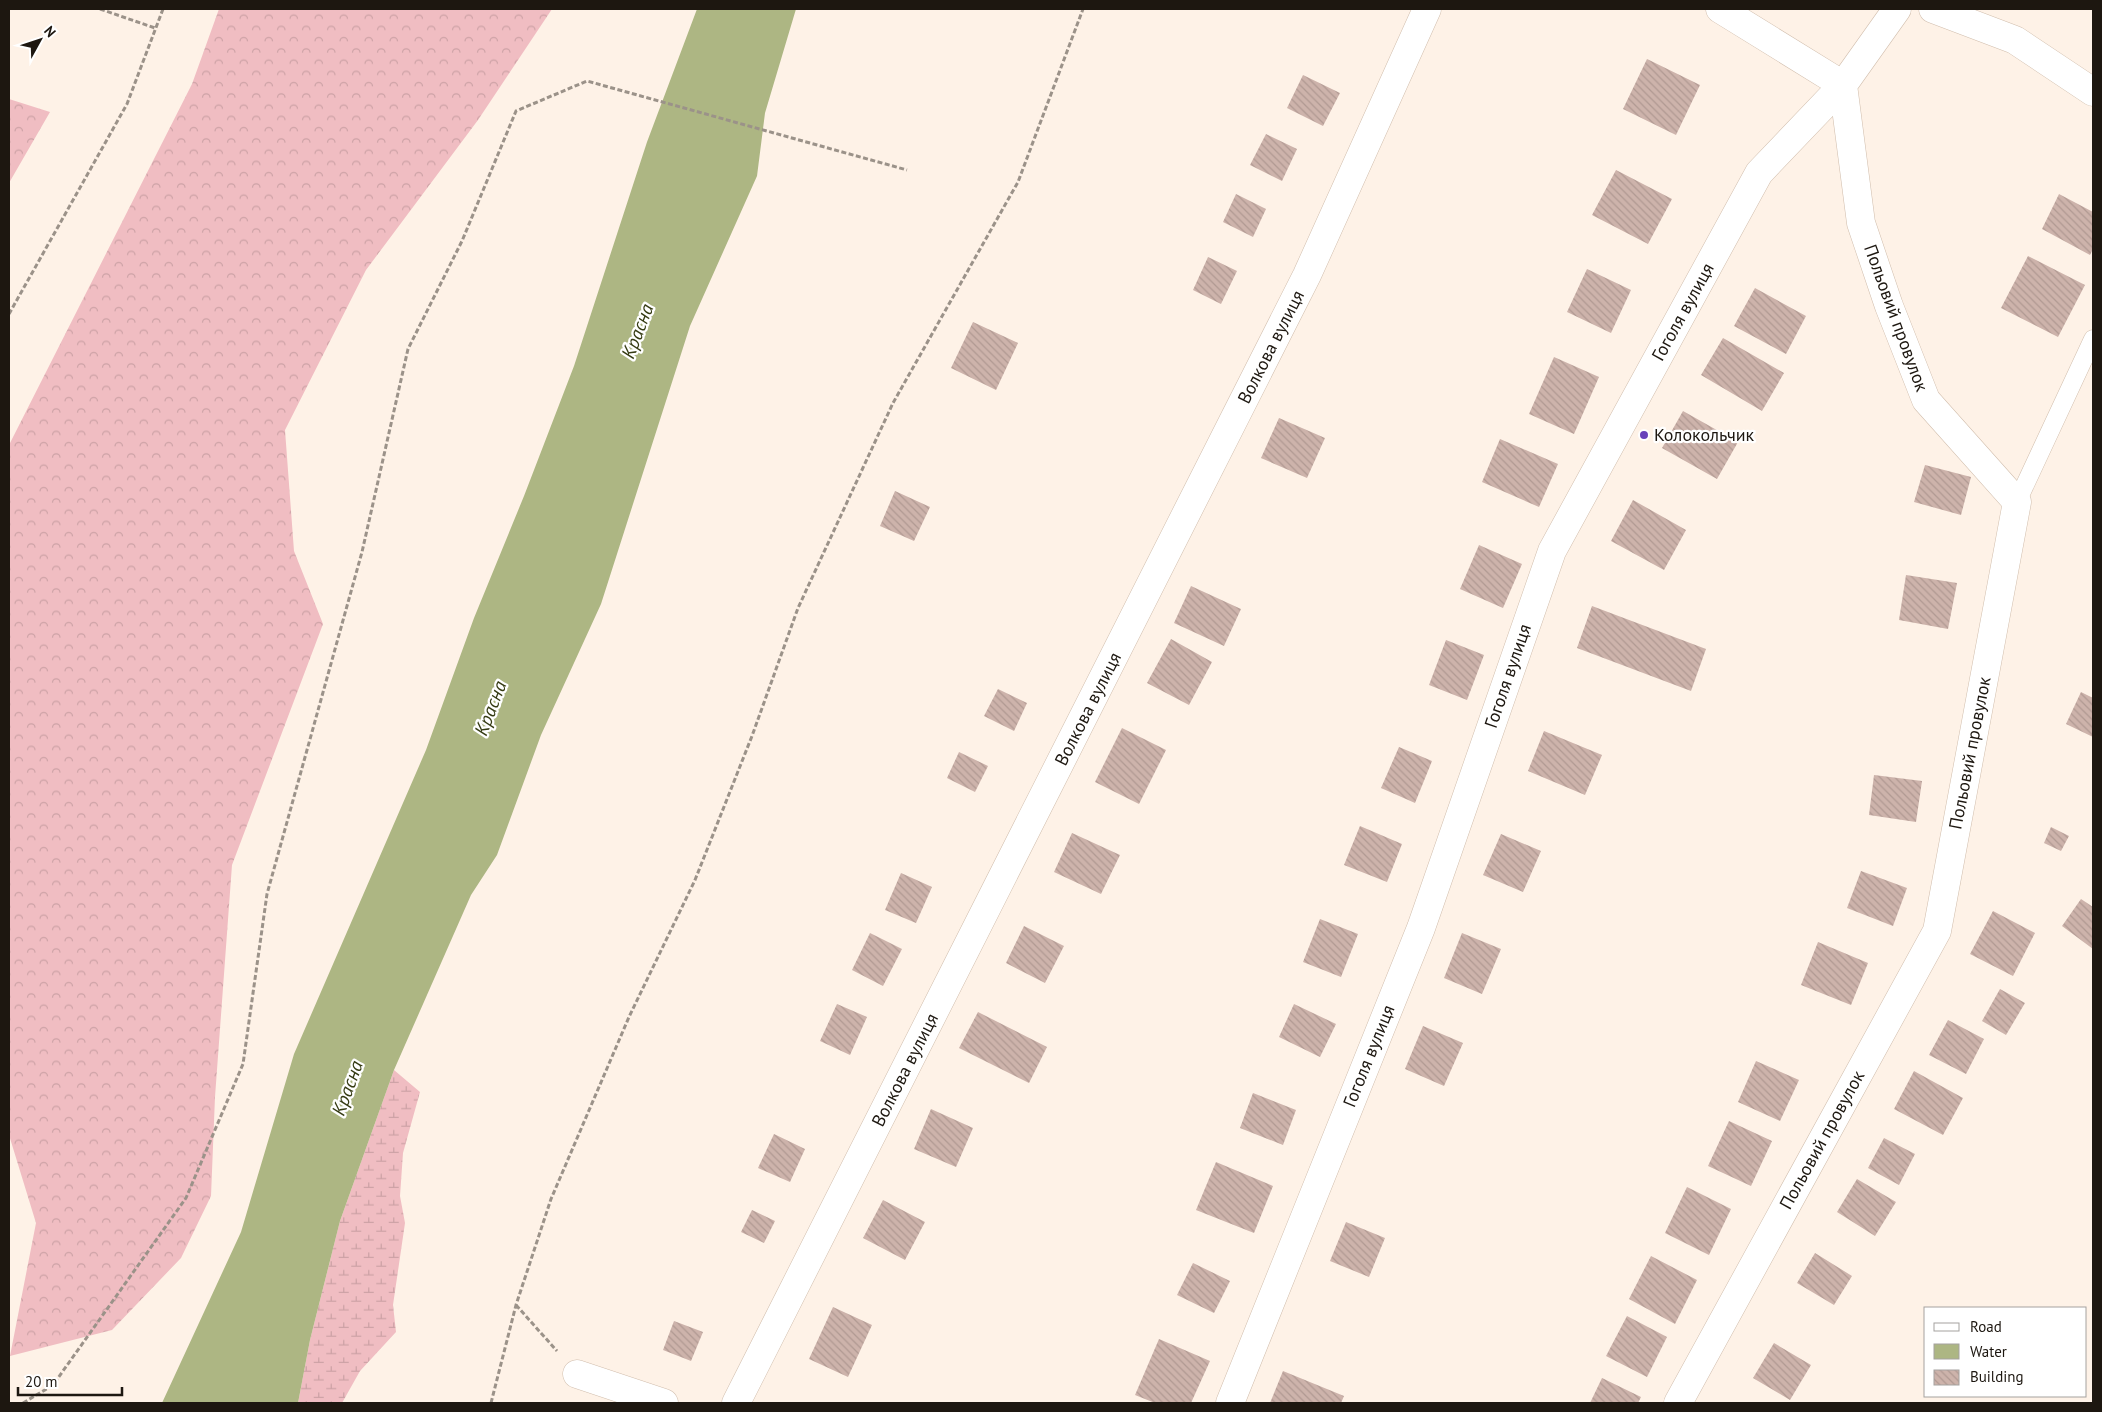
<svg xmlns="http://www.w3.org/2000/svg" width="2102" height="1412" font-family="'PT Sans',sans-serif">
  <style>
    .forest { fill: url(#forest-crowns) }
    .wetland { fill: url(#wetland-marsh) }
    .water { fill: #adb683 }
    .building { fill: url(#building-back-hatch) }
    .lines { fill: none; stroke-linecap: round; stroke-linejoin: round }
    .lane-casing { stroke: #d1bead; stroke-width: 19 }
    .street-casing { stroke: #d1bead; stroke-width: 29 }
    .path { stroke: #9b9289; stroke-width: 3; stroke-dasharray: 5 2.5; stroke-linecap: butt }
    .lane { stroke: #fff; stroke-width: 18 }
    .street { stroke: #fff; stroke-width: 28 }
    .poi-dot { fill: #6841ba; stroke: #fff; stroke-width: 2 }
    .labels { text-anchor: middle; stroke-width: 4.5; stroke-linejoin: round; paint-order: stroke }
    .street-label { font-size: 18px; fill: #1d1710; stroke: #fff }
    .poi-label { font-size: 18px; fill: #1d1710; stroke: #fff; text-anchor: start }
    .water-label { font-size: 19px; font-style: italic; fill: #363c14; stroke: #fff }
  </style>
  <defs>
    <pattern id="forest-crowns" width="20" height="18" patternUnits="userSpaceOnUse" patternTransform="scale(1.25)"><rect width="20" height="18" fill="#f0bdc2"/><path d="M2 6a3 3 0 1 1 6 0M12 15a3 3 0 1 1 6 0" fill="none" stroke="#cda2a6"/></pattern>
    <pattern id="wetland-marsh" width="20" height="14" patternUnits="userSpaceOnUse" patternTransform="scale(1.25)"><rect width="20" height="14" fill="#f0bdc2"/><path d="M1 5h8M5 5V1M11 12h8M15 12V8" fill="none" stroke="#cda2a6"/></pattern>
    <pattern id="building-back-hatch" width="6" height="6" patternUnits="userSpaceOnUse" patternTransform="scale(1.25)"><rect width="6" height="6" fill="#cdb3ab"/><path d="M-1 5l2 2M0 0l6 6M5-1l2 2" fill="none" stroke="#b09992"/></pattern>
  </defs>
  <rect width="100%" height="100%" fill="#fef2e7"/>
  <path class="forest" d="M 219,9 L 552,9 L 478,120 L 366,270 L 285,430 L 294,551 L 323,624 L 232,865 L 215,1097 L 211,1196 L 181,1258 L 112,1330 L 10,1356 L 36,1223 L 9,1135 L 9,445 L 192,84 Z
    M 9,99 L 50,112 L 9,183 Z"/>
  <path class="wetland" d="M 394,1070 L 420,1092 L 403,1153 L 400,1196 L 405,1223 L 393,1305 L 396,1332 L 360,1371 L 342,1403 L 298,1403 L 310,1340 L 340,1221 Z"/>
  <path class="water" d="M 697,9 L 796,9 L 765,113 L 757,176 L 690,326 L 601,604 L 541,735 L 497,855 L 471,895 L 394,1070 L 340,1221 L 310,1340 L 298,1403 L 162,1403 L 241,1232 L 294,1054 L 426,750 L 474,618 L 524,496 L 574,366 L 647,142 Z"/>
  <path class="building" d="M 1647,59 L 1700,85 L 1676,135 L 1623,109 Z
    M 1303,75 L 1340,93 L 1323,126 L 1287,108 Z
    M 1266,134 L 1297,149 L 1282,181 L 1250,165 Z
    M 1616,170 L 1672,199 L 1648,244 L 1592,215 Z
    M 1236,194 L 1266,209 L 1253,237 L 1223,222 Z
    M 2059,194 L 2093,212 L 2093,249 L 2090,255 L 2042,229 Z
    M 2028,256 L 2085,285 L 2058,337 L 2001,308 Z
    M 1208,257 L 1237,271 L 1221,304 L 1193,290 Z
    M 1587,269 L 1631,290 L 1611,333 L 1567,312 Z
    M 1755,288 L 1806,316 L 1786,354 L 1734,326 Z
    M 973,322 L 1018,343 L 996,390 L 951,368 Z
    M 1723,338 L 1784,373 L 1762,411 L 1701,375 Z
    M 1554,357 L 1599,377 L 1574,434 L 1529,414 Z
    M 1683,411 L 1738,442 L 1717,479 L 1662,448 Z
    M 1279,418 L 1325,438 L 1307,478 L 1261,458 Z
    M 1500,439 L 1558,464 L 1539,507 L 1482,482 Z
    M 1925,465 L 1971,477 L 1961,515 L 1914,502 Z
    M 895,491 L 930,507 L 914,541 L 880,526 Z
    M 1633,500 L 1686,530 L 1664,570 L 1611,541 Z
    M 1479,545 L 1522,564 L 1503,608 L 1460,589 Z
    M 1906,575 L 1957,583 L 1948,629 L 1899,620 Z
    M 1191,586 L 1241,609 L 1224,646 L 1174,623 Z
    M 1592,606 L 1706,649 L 1691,691 L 1577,648 Z
    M 1171,639 L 1212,662 L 1189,705 L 1147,683 Z
    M 1446,640 L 1484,655 L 1467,700 L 1429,685 Z
    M 998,689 L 1027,703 L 1014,731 L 984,716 Z
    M 2081,692 L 2093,698 L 2093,737 L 2066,724 Z
    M 1122,728 L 1166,750 L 1139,804 L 1095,782 Z
    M 1544,731 L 1602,755 L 1585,795 L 1528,771 Z
    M 1399,747 L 1432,761 L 1415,803 L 1381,788 Z
    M 959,752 L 988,766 L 975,792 L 947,778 Z
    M 1874,775 L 1922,781 L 1916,822 L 1869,815 Z
    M 1360,826 L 1402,844 L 1387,882 L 1344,865 Z
    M 2051,827 L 2069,836 L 2061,851 L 2044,843 Z
    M 1072,833 L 1120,855 L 1101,894 L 1054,872 Z
    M 1501,834 L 1541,851 L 1523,892 L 1483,875 Z
    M 1861,871 L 1907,888 L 1893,926 L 1847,908 Z
    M 901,873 L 932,887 L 916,923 L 885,910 Z
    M 2081,899 L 2093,907 L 2093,949 L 2062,926 Z
    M 1993,911 L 2035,933 L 2013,976 L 1970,954 Z
    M 1320,919 L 1358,934 L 1341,977 L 1303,962 Z
    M 1024,926 L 1064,946 L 1045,983 L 1006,963 Z
    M 870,933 L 902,949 L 883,986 L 852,970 Z
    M 1462,933 L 1501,949 L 1482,994 L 1444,978 Z
    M 1818,942 L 1868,963 L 1851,1005 L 1801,985 Z
    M 2000,989 L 2025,1003 L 2006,1035 L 1982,1021 Z
    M 837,1004 L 867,1017 L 850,1055 L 820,1041 Z
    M 1294,1004 L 1336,1024 L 1320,1057 L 1279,1037 Z
    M 978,1012 L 1047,1047 L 1029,1083 L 959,1048 Z
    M 1948,1020 L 1984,1039 L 1966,1074 L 1929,1055 Z
    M 1423,1026 L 1463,1043 L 1444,1086 L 1405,1069 Z
    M 1756,1061 L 1799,1080 L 1780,1121 L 1738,1102 Z
    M 1914,1071 L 1963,1098 L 1943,1135 L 1894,1109 Z
    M 1253,1093 L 1296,1110 L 1283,1145 L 1240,1128 Z
    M 931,1109 L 973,1128 L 956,1167 L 914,1149 Z
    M 1729,1121 L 1772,1141 L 1751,1186 L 1708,1166 Z
    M 774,1134 L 805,1149 L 790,1182 L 758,1168 Z
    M 1884,1138 L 1915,1154 L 1899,1185 L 1868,1168 Z
    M 1216,1162 L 1273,1186 L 1254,1233 L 1196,1210 Z
    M 1857,1179 L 1896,1202 L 1875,1236 L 1837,1212 Z
    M 1687,1187 L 1731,1209 L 1709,1255 L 1665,1233 Z
    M 883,1200 L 925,1222 L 905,1260 L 863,1238 Z
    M 752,1210 L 775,1221 L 764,1243 L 741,1232 Z
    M 1346,1222 L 1385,1238 L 1369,1277 L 1330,1261 Z
    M 1815,1253 L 1852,1276 L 1834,1305 L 1797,1283 Z
    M 1651,1256 L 1697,1280 L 1675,1324 L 1629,1299 Z
    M 1193,1263 L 1230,1281 L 1214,1313 L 1177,1295 Z
    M 833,1307 L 872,1325 L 848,1377 L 809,1359 Z
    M 1627,1316 L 1667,1337 L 1647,1377 L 1606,1356 Z
    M 674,1321 L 703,1332 L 691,1361 L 663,1350 Z
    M 1159,1339 L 1210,1361 L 1191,1403 L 1155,1403 L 1135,1395 Z
    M 1774,1343 L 1811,1365 L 1790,1400 L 1753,1378 Z
    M 1283,1371 L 1344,1396 L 1341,1403 L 1270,1403 Z
    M 1602,1378 L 1641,1397 L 1638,1403 L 1590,1403 Z"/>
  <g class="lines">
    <g class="lane-casing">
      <path id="lane" d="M 2017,502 L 2093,339"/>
    </g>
    <g class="street-casing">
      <path id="street" d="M 1933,9 L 2015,40 L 2093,92
        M 577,1374 L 664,1403
        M 736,1403 L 1307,275 L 1427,9
        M 1230,1403 L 1421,928 L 1552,551 L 1759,173 L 1843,85 L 1897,9
        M 1678,1403 L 1937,931 L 2017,502 L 1926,400 L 1889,306 L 1861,223 L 1843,85 L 1720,9"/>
    </g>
    <path class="path" d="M 100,9 L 155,28
      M 9,314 L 127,104 L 163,9
      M 516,1305 L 557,1351
      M 23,1403 L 53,1385 L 186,1198 L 243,1064 L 267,894 L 362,552 L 408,349 L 462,241 L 516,111 L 587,81 L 907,170
      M 491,1403 L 516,1305 L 551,1199 L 629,1017 L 695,880 L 752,736 L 798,608 L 893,403 L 1018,182 L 1083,9"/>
    <use href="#lane" class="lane"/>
    <use href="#street" class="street"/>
  </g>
  <circle class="poi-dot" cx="1644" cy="435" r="5"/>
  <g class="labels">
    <g class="street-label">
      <text transform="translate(1683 312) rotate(-61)" y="6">Гоголя вулиця</text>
      <text transform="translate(1896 318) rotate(70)" y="6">Польовий провулок</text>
      <text transform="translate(1271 347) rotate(-63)" y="6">Волкова вулиця</text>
      <text transform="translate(1508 676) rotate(-71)" y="6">Гоголя вулиця</text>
      <text transform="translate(1088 709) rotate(-63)" y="6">Волкова вулиця</text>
      <text transform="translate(1970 753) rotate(-79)" y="6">Польовий провулок</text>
      <text transform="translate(1369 1056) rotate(-68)" y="6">Гоголя вулиця</text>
      <text transform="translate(905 1070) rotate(-63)" y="6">Волкова вулиця</text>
      <text transform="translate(1822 1140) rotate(-61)" y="6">Польовий провулок</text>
    </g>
    <g class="poi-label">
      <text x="1654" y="441">Колокольчик</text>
    </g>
    <g class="water-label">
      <text transform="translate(637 331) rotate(-69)" y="7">Красна</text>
      <text transform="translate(490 708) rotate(-69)" y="7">Красна</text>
      <text transform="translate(347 1088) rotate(-70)" y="7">Красна</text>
    </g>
  </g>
  <rect width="2102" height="1412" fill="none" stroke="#1d1710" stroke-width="20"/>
  <rect x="1924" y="1307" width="162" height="90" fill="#ffffff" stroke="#a5a29f"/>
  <rect x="1934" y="1323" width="25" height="8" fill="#ffffff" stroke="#a5a29f"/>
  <text x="1970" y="1332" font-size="15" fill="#1d1710">Road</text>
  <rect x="1934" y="1344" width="25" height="15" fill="#adb683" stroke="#a5a29f"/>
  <text x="1970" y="1357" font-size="15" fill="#1d1710">Water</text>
  <rect x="1934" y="1370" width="25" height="15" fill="url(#building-back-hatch)" stroke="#a5a29f"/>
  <text x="1970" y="1382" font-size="15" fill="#1d1710">Building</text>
  <g transform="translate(40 40) rotate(50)" stroke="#ffffff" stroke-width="4" paint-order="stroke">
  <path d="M0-4L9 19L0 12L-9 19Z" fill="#1d1710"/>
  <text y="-8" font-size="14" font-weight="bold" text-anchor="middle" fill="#1d1710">N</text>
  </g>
  <path d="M18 1387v8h104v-8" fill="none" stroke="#1d1710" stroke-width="2.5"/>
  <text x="25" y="1387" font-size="15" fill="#1d1710" stroke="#ffffff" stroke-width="4" paint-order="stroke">20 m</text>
</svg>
